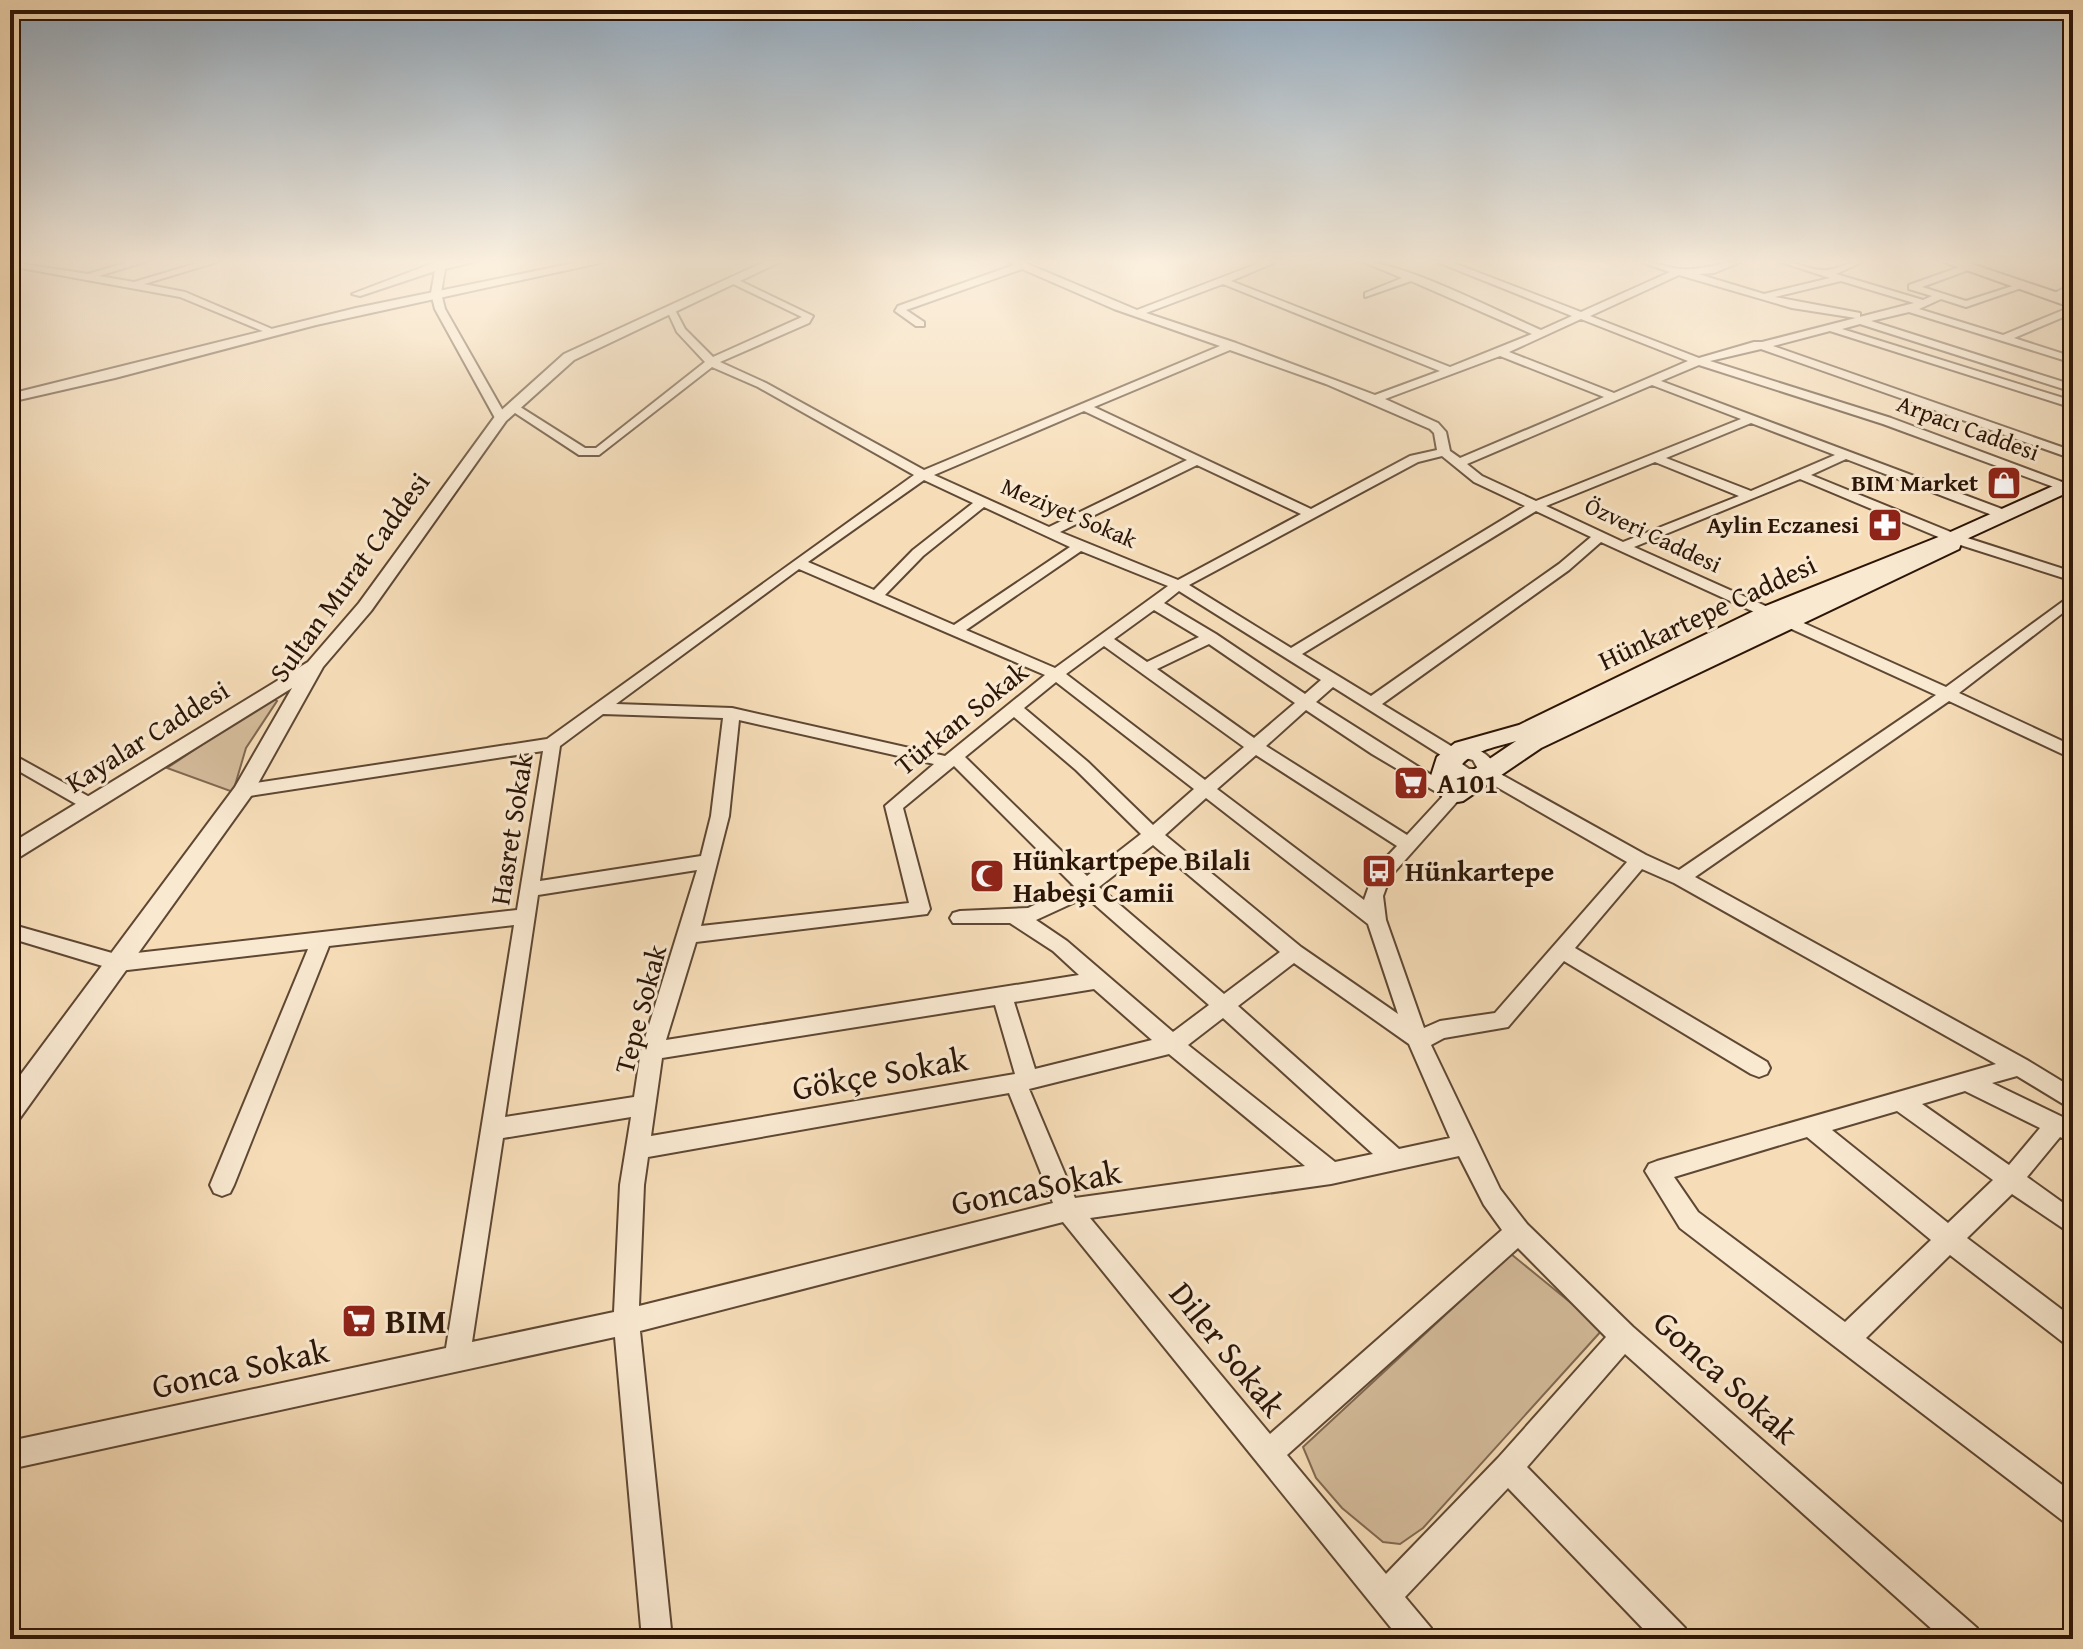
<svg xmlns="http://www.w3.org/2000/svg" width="2083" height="1649" font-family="'Gentium Book Plus',serif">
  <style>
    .green { fill: #d4bb9a; stroke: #806850; stroke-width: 2 }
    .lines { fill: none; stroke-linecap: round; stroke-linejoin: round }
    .minor-casing { stroke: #5e4733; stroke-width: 4 }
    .tertiary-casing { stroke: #5e4733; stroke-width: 4 }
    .secondary-casing { stroke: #2c1507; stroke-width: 4 }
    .primary-casing { stroke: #2c1507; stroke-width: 4 }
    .minor { fill: #f9e9d1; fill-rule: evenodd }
    .tertiary { fill: #f9e9d1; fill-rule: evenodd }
    .secondary { fill: #f9e9d1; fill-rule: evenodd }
    .primary { fill: #f6ddb8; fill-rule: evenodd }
    .labels { text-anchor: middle; stroke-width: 6; stroke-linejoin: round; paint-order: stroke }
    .far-street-label { font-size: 24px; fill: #2c1507; stroke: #f9e9d1 }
    .far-poi-label { font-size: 24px; font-weight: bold; fill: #2c1507; stroke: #f9e9d1; text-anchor: end }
    .street-label { font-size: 28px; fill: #2c1507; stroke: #f9e9d1 }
    .poi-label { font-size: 28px; font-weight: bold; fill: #2c1507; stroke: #f9e9d1; text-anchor: start }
    .near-street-label { font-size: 34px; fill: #2c1507; stroke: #f9e9d1 }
    .near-poi-label { font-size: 34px; font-weight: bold; fill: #2c1507; stroke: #f9e9d1; text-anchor: start }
  </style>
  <rect width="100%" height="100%" fill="#f6ddb8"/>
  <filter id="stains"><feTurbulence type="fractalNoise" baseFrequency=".0025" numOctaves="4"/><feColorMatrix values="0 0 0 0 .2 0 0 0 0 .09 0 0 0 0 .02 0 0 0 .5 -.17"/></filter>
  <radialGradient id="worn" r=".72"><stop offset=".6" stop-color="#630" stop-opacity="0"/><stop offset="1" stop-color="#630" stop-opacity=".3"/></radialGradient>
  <path class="green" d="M 272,698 L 277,701 L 246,748 L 233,792 L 167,768 Z
    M 1511,1254 L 1603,1329 L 1423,1528 L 1400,1544 L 1383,1542 L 1342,1508 L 1316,1478 L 1303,1447 Z"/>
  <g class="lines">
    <g class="minor-casing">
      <path id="minor" d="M 10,262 L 88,274 L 128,262 L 144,262 L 99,276 L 134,282 L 201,262 L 217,262 L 144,284 L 185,292 L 279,332 L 270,334 L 180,297 L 10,266 Z
        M 436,262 L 473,262 L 445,269 L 441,293 L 445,309 L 507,418 L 505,420 L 495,418 L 435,309 L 431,293 L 435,271 L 360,296 L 352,294 Z
        M 1010,262 L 1023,262 L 1137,310 L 1262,262 L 1276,262 L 1231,281 L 1450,367 L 1532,334 L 1411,281 L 1365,297 L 1365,293 L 1402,278 L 1363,262 C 1403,262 1499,312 1541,330 L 1572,316 L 1437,262 L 1451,262 L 1581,312 L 1670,272 L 1641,262 C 1656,262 1667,268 1681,269 C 1702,271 1720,262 1741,262 L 1714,273 L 1698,274 L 1764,294 L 1830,278 L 1781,262 C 1796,262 1815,272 1828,270 C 1841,268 1848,262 1862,262 L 1836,274 L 1923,300 L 1932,296 L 1909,289 L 1909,285 L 1968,264 L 1971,265 L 1971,269 L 1922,287 L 1966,301 L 2022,283 L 2027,286 L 1966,307 L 1941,299 L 1919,309 L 2003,335 L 2073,306 L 2073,313 L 2014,338 L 2073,357 L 2073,363 L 1909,312 L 1871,321 L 2073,385 L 2073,392 L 1860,324 L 1842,329 L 2073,401 L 2073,408 L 1830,331 L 1773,346 L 2073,451 L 2073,459 L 1761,349 L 1710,361 L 1891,418 L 2073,486 L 2073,494 L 1883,424 L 1699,365 L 1661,381 L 2010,512 L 2010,518 L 2000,518 L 1846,459 L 1811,475 L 1958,535 L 2073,572 L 2073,581 L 1948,541 L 1800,479 L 1634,547 L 1946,687 L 2073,594 L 2073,605 L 1959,693 L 2073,746 L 2073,759 L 1949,701 L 1695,877 L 2027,1060 L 2073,1088 L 2073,1110 L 2017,1076 L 1992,1083 L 2073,1122 L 2073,1143 L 2060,1137 L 2027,1177 L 2073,1210 L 2073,1235 L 2012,1194 L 1967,1238 L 2073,1318 L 2073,1347 L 2064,1343 L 1950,1255 L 1866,1338 L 2073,1493 L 2073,1525 L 2063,1521 L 1680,1228 L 1645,1171 L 1649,1164 L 1657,1161 L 1996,1064 L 1674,883 L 1642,869 L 1575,948 L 1767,1062 L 1770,1068 L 1767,1074 L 1759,1077 L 1751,1074 L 1564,961 L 1508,1027 L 1444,1038 L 1431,1045 L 1500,1189 L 1527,1224 L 1633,1327 L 1977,1628 L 1981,1639 L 1943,1639 L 1625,1354 L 1527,1467 L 1685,1628 L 1689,1639 L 1653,1639 L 1508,1488 L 1405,1597 L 1431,1628 L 1435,1639 L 1400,1639 L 1063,1222 L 640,1331 L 672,1639 L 642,1639 L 615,1337 L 10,1469 L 10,1441 L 446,1348 L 514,925 L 329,946 L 234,1185 L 230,1193 L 222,1196 L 214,1193 L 210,1185 L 308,949 L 119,971 L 10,938 L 10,924 L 119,955 L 517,910 L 543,751 L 243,797 L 234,791 L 243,785 L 547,739 L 914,475 L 758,387 L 712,367 L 599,455 L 579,455 L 509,409 L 509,405 L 517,405 L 585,448 L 596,448 L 705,362 L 677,332 L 667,310 L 675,310 L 685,329 L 713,357 L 802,317 L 729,282 L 727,280 L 732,277 L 813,316 L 809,323 L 720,362 L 766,383 L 924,470 L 1220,346 L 1114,309 L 1022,269 L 906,310 L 924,322 L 924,326 L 916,326 L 895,311 L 898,306 L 1014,265 ZM 1679,275 L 1792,308 L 1856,318 L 1860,317 L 1860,313 L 1775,297 L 1841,281 L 1914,303 L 1762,342 L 1754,342 L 1699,358 L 1590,316 ZM 1223,284 L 1440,371 L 1375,395 L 1236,343 L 1146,313 ZM 1581,319 L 1688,361 L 1614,393 L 1509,352 ZM 1230,350 L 1326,384 L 1430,429 L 1434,433 L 1437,450 L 1410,456 L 1311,509 L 1094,407 ZM 1500,356 L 1604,397 L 1460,458 L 1450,451 L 1446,432 L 1438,423 L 1385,399 ZM 1652,385 L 1741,419 L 1536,501 L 1482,476 L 1467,464 ZM 1084,411 L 1187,460 L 1049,527 L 934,475 ZM 1751,423 L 1835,455 L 1751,491 L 1666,458 ZM 1442,456 L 1474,482 L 1525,506 L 1291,648 L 1189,585 L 1418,462 ZM 1655,462 L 1739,496 L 1623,542 L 1546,506 ZM 1197,465 L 1301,514 L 1178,580 L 1060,532 ZM 924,480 L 973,503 L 913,550 L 874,590 L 808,562 ZM 984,507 L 1070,547 L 954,625 L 885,595 L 923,556 ZM 1536,511 L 1591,537 L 1559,564 L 1371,696 L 1302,654 ZM 1601,542 L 1936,695 L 1679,870 L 1646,855 L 1495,771 L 1497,766 C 1487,753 1473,743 1456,749 L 1382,704 L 1569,570 ZM 1081,551 L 1168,586 L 1055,668 L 966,630 ZM 799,569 L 1045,675 L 945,756 L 732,708 L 616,704 ZM 1179,591 L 1321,680 L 1305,694 L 1216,634 L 1164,603 ZM 1154,610 L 1199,637 L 1147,662 L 1114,639 ZM 1209,644 L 1295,703 L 1254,738 L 1157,669 ZM 1104,646 L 1244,747 L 1205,780 L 1066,674 ZM 1056,682 L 1194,789 L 1153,825 L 1088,762 L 1024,708 ZM 1333,687 L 1444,757 L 1443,765 C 1453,778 1467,783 1483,779 L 1627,862 L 1495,1013 L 1440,1021 L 1424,1028 L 1386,920 L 1383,896 L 1390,877 L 1463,795 L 1316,702 ZM 1306,710 L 1372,754 L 1443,796 L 1407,835 L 1266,746 ZM 603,714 L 723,718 L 711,816 L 701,856 L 540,881 L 560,746 ZM 1014,717 L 1076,770 L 1141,834 L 1087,876 L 965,757 ZM 739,720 L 934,764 L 885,806 L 909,903 L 701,926 L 729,816 ZM 1256,755 L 1397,846 L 1375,869 L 1364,900 L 1217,789 ZM 1465,758 L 1473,760 L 1478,769 L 1469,769 L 1462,764 L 1461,761 ZM 954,766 L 1074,886 L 1028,908 L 960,911 L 953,913 L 950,918 L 953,923 L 1010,923 L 1053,951 L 1079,975 L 666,1040 L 696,942 L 927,914 L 930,909 L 903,808 ZM 1206,798 L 1368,924 L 1398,1014 L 1301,947 L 1165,835 ZM 1153,845 L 1280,952 L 1224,994 L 1099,887 ZM 697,870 L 641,1051 L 634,1097 L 505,1117 L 538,895 ZM 1086,897 L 1209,1005 L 1173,1032 L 1067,941 L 1036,920 ZM 1294,963 L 1409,1044 L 1450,1138 L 1399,1149 L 1238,1006 ZM 1094,989 L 1152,1040 L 1035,1069 L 1014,1002 ZM 995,1005 L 1015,1074 L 651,1136 L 662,1058 ZM 1223,1018 L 1373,1154 L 1335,1162 L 1188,1045 ZM 1169,1054 L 1305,1166 L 1075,1198 L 1029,1089 ZM 1965,1091 L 2040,1128 L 2009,1165 L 1922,1104 ZM 1009,1093 L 1053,1203 L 639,1306 L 644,1185 L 648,1157 ZM 1897,1111 L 1993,1180 L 1948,1223 L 1832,1130 ZM 631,1117 L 620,1185 L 614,1312 L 472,1342 L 503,1138 ZM 1807,1137 L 1931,1240 L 1845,1322 L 1698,1212 L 1674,1177 ZM 1459,1156 L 1484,1205 L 1502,1230 L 1270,1434 L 1090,1218 L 1331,1184 ZM 1518,1248 L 1606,1337 L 1498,1458 L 1386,1574 L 1287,1455 Z
        M 2073,284 L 2073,291 L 2055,298 L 2050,295 Z
        M 10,753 L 95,800 L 98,804 L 95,808 L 83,808 L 10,766 Z"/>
    </g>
    <g class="tertiary-casing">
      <path id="tertiary" d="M 579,262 L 604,262 L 316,325 L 115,378 L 10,402 L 10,394 L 356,308 Z
        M 764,262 L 780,262 L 574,360 L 506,421 L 371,611 L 323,667 L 251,796 L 20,1118 L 10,1122 L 10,1089 L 235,787 L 292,688 L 10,863 L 10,844 L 308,662 L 359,603 L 496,415 L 564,354 Z"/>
    </g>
    <g class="secondary-casing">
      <path id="secondary" d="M 2073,477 L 2073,490 L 1962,541 L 1959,549 L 1541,748 L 1463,801 C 1445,806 1438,793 1430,779 L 1437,757 L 1455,743 L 1519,725 L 1758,609 L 1946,534 ZM 1516,741 L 1457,781 L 1455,778 C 1461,752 1493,748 1516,741 Z"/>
    </g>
    <g class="primary-casing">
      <path id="primary" d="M 1944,262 L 1966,262 L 2073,298 L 2073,308 Z"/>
    </g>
    <use href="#minor" class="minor"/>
    <use href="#tertiary" class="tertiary"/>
    <use href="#secondary" class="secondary"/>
    <use href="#primary" class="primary"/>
  </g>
  <linearGradient id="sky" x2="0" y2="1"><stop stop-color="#92a9bd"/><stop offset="0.53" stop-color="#fbf0df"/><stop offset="1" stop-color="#fbf0df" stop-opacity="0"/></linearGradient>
  <rect width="2083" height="493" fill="url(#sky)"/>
  <defs>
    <g id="shop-square" transform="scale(1.8)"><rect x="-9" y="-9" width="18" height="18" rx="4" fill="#8f2418" stroke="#f9e9d1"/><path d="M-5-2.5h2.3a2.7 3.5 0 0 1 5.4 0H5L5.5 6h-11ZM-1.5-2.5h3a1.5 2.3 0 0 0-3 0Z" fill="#fff"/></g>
    <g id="pharmacy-square" transform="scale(1.8)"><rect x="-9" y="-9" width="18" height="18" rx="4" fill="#8f2418" stroke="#f9e9d1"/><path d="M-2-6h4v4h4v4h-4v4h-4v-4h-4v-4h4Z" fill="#fff"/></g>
    <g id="supermarket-square" transform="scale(1.8)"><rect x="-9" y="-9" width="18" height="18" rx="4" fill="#8f2418" stroke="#f9e9d1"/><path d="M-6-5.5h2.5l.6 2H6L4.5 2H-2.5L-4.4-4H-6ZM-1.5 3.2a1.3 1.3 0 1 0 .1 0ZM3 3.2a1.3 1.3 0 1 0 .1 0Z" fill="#fff"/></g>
    <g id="bus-square" transform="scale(1.8)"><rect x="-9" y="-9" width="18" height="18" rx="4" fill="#8f2418" stroke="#f9e9d1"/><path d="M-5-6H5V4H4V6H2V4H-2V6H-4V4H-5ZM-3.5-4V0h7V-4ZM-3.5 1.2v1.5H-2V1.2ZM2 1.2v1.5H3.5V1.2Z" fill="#fff"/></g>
    <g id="mosque-square" transform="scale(1.8)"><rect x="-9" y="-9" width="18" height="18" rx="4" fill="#8f2418" stroke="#f9e9d1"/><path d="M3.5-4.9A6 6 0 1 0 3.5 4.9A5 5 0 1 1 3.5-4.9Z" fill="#fff"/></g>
  </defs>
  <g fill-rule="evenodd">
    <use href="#shop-square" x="2004" y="483"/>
    <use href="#pharmacy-square" x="1885" y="525"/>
    <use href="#supermarket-square" x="1411" y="783"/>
    <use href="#bus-square" x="1379" y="871"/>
    <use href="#mosque-square" x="987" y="876"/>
    <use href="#supermarket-square" x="359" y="1321"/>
  </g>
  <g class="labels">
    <g class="far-street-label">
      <text transform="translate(1968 428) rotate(20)" y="8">Arpacı Caddesi</text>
      <text transform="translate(1069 513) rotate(23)" y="8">Meziyet Sokak</text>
      <text transform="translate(1653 535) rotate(25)" y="8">Özveri Caddesi</text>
    </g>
    <g class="far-poi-label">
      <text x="1978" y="491">BIM Market</text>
      <text x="1859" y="533">Aylin Eczanesi</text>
    </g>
    <g class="street-label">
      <text transform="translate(349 577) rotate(-54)" y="10">Sultan Murat Caddesi</text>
      <text transform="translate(1707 612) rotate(-25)" y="10">Hünkartepe Caddesi</text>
      <text transform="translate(961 718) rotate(-39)" y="10">Türkan Sokak</text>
      <text transform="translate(147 736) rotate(-32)" y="10">Kayalar Caddesi</text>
      <text transform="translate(511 829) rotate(-81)" y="10">Hasret Sokak</text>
      <text transform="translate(640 1009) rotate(-75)" y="10">Tepe Sokak</text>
    </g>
    <g class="poi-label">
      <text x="1437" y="793">A101</text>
      <text x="1013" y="870">Hünkartpepe Bilali<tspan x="1013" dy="32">Habeşi Camii</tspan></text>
      <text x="1405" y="881">Hünkartepe</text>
    </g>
    <g class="near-street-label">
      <text transform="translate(880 1073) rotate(-10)" y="12">Gökçe Sokak</text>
      <text transform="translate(1036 1187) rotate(-11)" y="12">GoncaSokak</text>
      <text transform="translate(1228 1349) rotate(51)" y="12">Diler Sokak</text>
      <text transform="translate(240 1368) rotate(-12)" y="12">Gonca Sokak</text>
      <text transform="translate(1726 1377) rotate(42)" y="12">Gonca Sokak</text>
    </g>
    <g class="near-poi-label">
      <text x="385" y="1333">BIM</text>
    </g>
  </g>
  <rect width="2083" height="1649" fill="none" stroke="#f6ddb8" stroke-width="40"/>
  <rect x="12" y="12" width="2059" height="1625" fill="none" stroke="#2c1507" stroke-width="4"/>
  <rect x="20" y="20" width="2043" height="1609" fill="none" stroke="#2c1507" stroke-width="2"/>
  <rect width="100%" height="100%" filter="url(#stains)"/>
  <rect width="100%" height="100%" fill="url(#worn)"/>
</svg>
